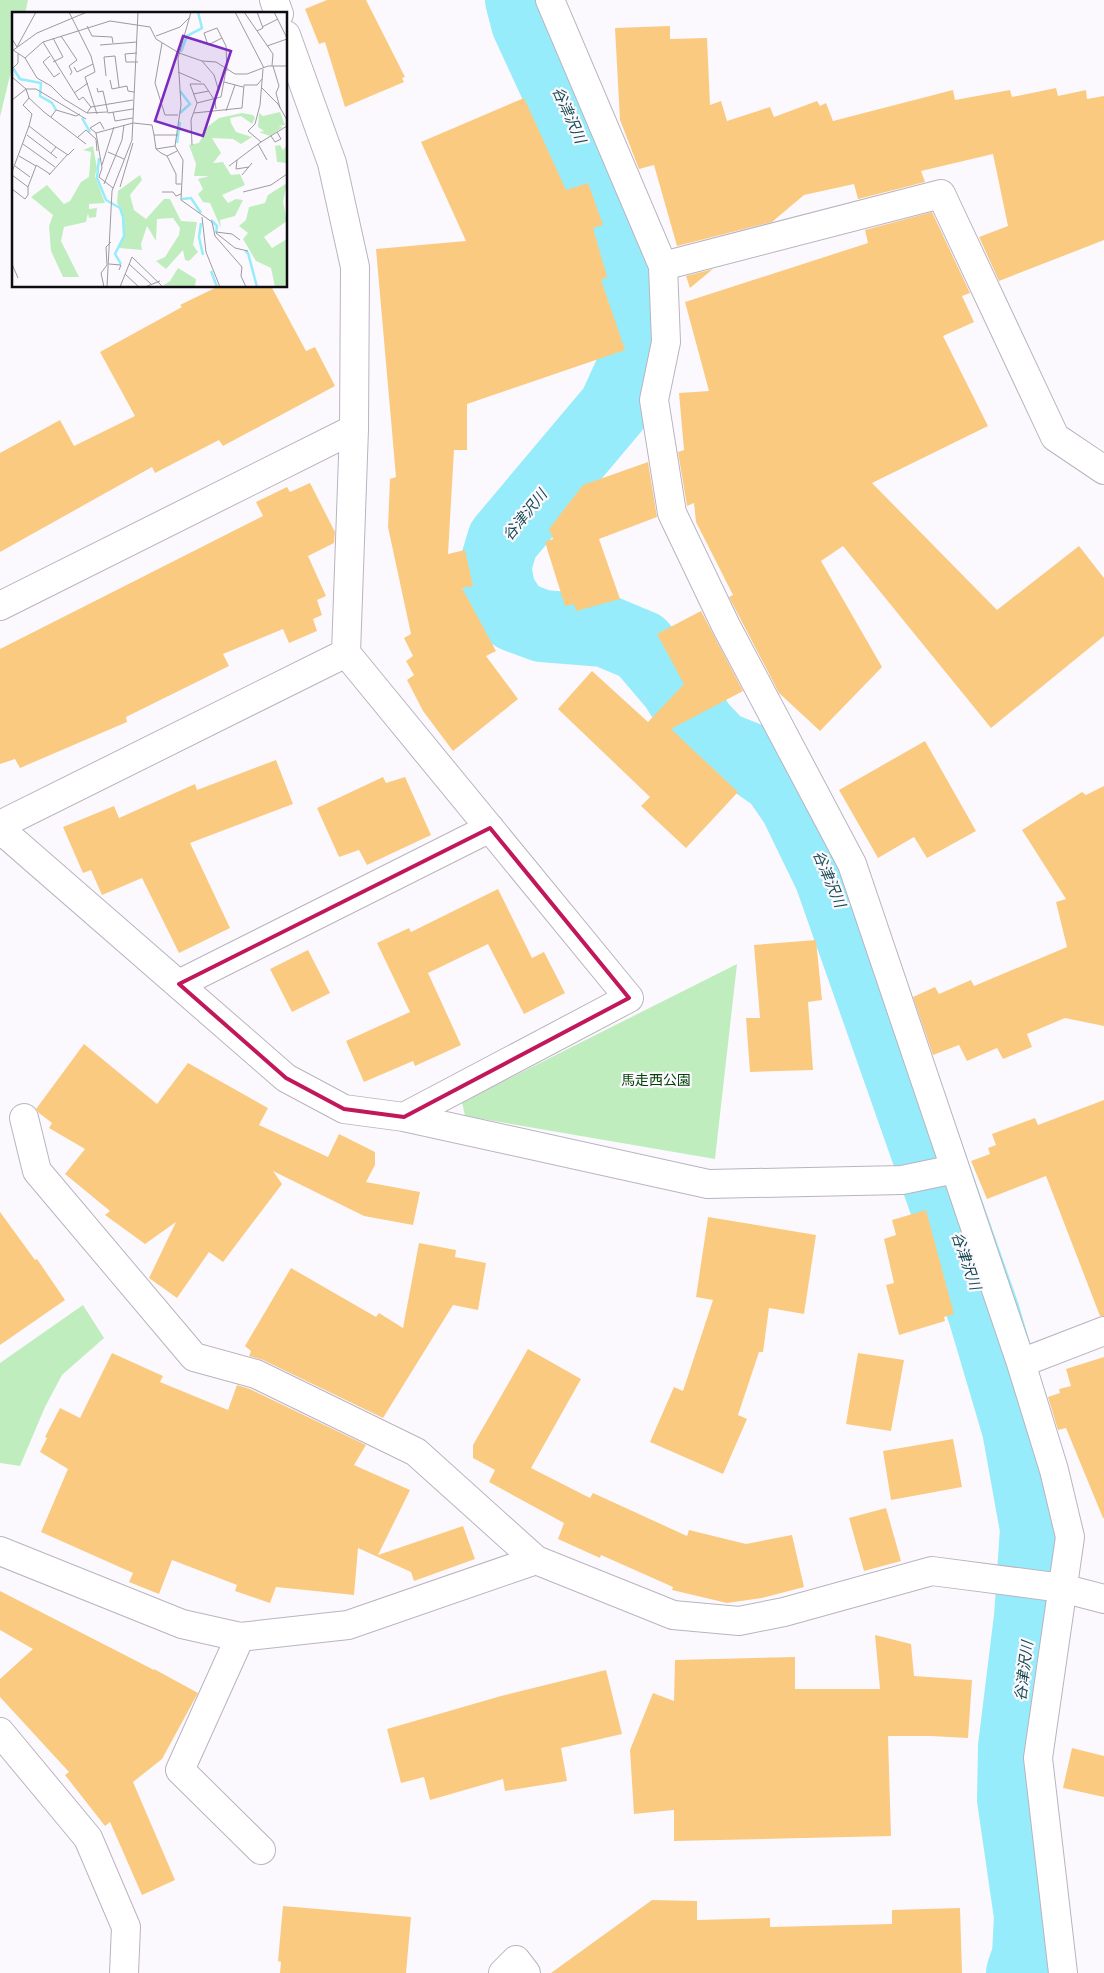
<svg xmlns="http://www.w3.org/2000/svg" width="1104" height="1973" font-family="'Source Sans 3','Noto Sans JP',sans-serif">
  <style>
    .green { fill: #c0edbe }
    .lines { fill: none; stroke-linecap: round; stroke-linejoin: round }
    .river { stroke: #96ecfa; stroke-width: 72 }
    .building { fill: #fbca81 }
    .minor-casing { stroke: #bab3c0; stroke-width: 30 }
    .minor { stroke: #fff; stroke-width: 28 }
    .marked { fill: none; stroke: #c2185b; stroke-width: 4; stroke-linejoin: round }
    .labels { text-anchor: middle; stroke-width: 4.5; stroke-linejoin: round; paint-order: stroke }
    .park-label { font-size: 14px; fill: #034507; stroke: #fcf9fe }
    .water-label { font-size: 15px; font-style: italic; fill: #184b53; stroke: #fcf9fe }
    .inset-river { fill: none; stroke: #96ecfa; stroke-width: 2.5 }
    .inset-road { fill: none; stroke: #9d9a9f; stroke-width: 1 }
    .view { fill: #7b2cbf; fill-opacity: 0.15; stroke: #7b2cbf; stroke-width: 2.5 }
    .inset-edge { fill: none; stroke: #0e0c10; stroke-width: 2.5 }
  </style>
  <rect width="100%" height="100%" fill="#fcf9fe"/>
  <path class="green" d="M 0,0 L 28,0 L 25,14 L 14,14 L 14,59 L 0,117 Z
    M 737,964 L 715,1159 L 465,1116 L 462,1102 Z
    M 83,1305 L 104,1338 L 62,1375 L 45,1407 L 20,1466 L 0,1463 L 0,1363 Z"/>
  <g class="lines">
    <path class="river" d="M 521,0 L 527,23 L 618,221 L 634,271 L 638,323 L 631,371 L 614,408 L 503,540 L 495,567 L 500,593 L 515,616 L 542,626 L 605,631 L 641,646 L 675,686 L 700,726 L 720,747 L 750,759 L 777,778 L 795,804 L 830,876 L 984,1314 L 1018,1429 L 1036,1529 L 1030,1617 L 1014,1747 L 1013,1799 L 1030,1916 L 1028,1955 L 1022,1973"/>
  </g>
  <path class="building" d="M 327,0 L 366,0 L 405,77 L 402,78 L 404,82 L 345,107 L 325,42 L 319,44 L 305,9 Z
    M 670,26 L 670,39 L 707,38 L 710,105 L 721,101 L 727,121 L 770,107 L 774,117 L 817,101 L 820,106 L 826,103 L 833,121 L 953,90 L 955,100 L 1010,90 L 1012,97 L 1056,88 L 1058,96 L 1086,90 L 1087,99 L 1104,96 L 1104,240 L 999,281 L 979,237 L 1008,226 L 993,154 L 921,171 L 925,182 L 858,199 L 854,184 L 804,195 L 772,222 L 677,246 L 654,165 L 639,169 L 620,120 L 615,28 Z
    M 524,98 L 566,190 L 588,183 L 603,225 L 593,228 L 607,277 L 601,280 L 625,350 L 467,404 L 467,450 L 454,450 L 448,554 L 465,550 L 473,586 L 462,588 L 496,651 L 486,656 L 518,699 L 453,751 L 423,711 L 407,680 L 414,675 L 406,661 L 413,656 L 404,638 L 411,634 L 388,527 L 390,479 L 396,477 L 376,249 L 466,241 L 421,142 Z
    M 932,212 L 970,293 L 962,296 L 974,322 L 943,336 L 988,426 L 872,483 L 997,610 L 1079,546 L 1104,578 L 1104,636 L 991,728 L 843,546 L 821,561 L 882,667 L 820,731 L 779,693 L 729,597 L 733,595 L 696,522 L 694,503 L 687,506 L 678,452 L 684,450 L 679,393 L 709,391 L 685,302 L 868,243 L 865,230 Z
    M 713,269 L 690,288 L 686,276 Z
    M 219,286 L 271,286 L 306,351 L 315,347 L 335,386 L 223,446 L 219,440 L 155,473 L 152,467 L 0,552 L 0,453 L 60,420 L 74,446 L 135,416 L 100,352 L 182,307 L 180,305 Z
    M 648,462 L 657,517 L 599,539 L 620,599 L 576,611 L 574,604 L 565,606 L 545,542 L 553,539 L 549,529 L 583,485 Z
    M 310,483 L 335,532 L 334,543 L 308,556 L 326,596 L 317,600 L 322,615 L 313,619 L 317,631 L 289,643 L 283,629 L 223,654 L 229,666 L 126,717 L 127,722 L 20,768 L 15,759 L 0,764 L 0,649 L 263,516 L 256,502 L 287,487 L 290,492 Z
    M 701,611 L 743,691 L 671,729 L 738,792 L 686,848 L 641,806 L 650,797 L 558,709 L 592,671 L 648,722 L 684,684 L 657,634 Z
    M 925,741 L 976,831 L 927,858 L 914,837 L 878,858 L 839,790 Z
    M 276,760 L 293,804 L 190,843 L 230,928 L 179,953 L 142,878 L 102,895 L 91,870 L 83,873 L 63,827 L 114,806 L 119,818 L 195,784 L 197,790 Z
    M 383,777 L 386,783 L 405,777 L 431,835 L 367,865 L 359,850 L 339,857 L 317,808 Z
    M 1104,786 L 1104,1026 L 1065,1018 L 1027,1034 L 1032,1047 L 1003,1059 L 997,1048 L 967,1061 L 959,1045 L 933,1055 L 913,997 L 935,987 L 939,994 L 971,980 L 974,986 L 1067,947 L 1056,902 L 1066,899 L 1022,830 L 1082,792 L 1086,795 Z
    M 498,889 L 532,958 L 544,952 L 565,993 L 524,1014 L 488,944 L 428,973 L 461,1045 L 415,1066 L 413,1061 L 364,1082 L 346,1041 L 410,1012 L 377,943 L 409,928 L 411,932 Z
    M 816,940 L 822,1000 L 808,1002 L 813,1070 L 750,1072 L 746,1018 L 760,1018 L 754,945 Z
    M 308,950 L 330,993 L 292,1012 L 270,969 Z
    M 84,1044 L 157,1104 L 188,1063 L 268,1108 L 259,1125 L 328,1157 L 339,1134 L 375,1152 L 375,1165 L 366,1182 L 420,1192 L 413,1225 L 364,1216 L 273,1171 L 282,1184 L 223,1262 L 209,1252 L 177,1298 L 149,1278 L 176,1222 L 145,1244 L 105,1215 L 110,1211 L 65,1174 L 85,1149 L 49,1128 L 52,1123 L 39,1113 L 36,1109 Z
    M 1104,1100 L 1104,1316 L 1100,1316 L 1046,1176 L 987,1199 L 971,1161 L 990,1154 L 988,1148 L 996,1145 L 992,1134 L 1035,1118 L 1038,1125 Z
    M 926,1210 L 954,1314 L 944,1317 L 945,1321 L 899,1335 L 886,1285 L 894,1283 L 884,1239 L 896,1235 L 892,1220 Z
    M 0,1212 L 35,1260 L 37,1259 L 65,1300 L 0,1345 Z
    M 708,1217 L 816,1235 L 804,1314 L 769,1308 L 763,1352 L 759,1352 L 738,1415 L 747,1419 L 723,1474 L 650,1442 L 674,1387 L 683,1391 L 713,1300 L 696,1297 Z
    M 419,1243 L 456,1250 L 455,1257 L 486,1263 L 478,1310 L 453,1305 L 383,1418 L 263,1360 L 249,1356 L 251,1351 L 245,1346 L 291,1268 L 376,1317 L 379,1313 L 403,1328 Z
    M 528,1349 L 581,1379 L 531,1468 L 590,1498 L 593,1493 L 687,1536 L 689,1530 L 746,1544 L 792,1535 L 804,1587 L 762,1598 L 727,1603 L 672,1590 L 673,1587 L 601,1555 L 600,1558 L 558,1539 L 564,1523 L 489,1482 L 495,1470 L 473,1458 L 473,1445 Z
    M 112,1353 L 163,1376 L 160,1382 L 228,1410 L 237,1385 L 250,1389 L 366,1445 L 354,1465 L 410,1490 L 378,1555 L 463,1526 L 475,1559 L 414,1581 L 411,1572 L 358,1548 L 354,1595 L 276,1587 L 270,1603 L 235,1591 L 237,1585 L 172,1560 L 159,1594 L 129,1582 L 133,1573 L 41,1532 L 68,1469 L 40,1452 L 47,1438 L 45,1437 L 60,1408 L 80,1418 Z
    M 858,1353 L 904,1360 L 891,1431 L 846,1424 Z
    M 1104,1357 L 1104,1518 L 1103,1518 L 1066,1428 L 1058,1430 L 1048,1397 L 1060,1393 L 1059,1389 L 1071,1386 L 1066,1369 Z
    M 953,1439 L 962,1487 L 891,1500 L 883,1451 Z
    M 886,1508 L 901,1561 L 864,1571 L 849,1518 Z
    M 0,1591 L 154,1670 L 154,1669 L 198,1693 L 162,1759 L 133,1782 L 175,1880 L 142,1895 L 110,1822 L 105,1826 L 65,1775 L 69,1772 L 0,1697 L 0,1679 L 33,1649 L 0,1630 Z
    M 875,1635 L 911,1644 L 914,1676 L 972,1680 L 968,1738 L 931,1736 L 888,1736 L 891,1836 L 674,1841 L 674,1810 L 634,1814 L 630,1750 L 653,1693 L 674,1701 L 675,1660 L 795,1657 L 795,1689 L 880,1689 Z
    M 606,1670 L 622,1734 L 561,1748 L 567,1781 L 505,1791 L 503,1779 L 430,1800 L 424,1777 L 401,1783 L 387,1729 L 501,1696 Z
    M 1072,1748 L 1104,1756 L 1104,1797 L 1063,1788 Z
    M 652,1900 L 697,1901 L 697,1920 L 770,1918 L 770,1927 L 892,1924 L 892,1910 L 960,1908 L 962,1973 L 551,1973 Z
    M 283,1906 L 411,1917 L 406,1973 L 280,1973 L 281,1962 L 278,1961 Z"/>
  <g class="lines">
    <g class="minor-casing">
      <path id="minor" d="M 274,0 L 279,14
        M 550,0 L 663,266 L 666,342 L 654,400 L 672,513 L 726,626 L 852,864 L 1021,1363 L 1054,1470 L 1070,1537 L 1038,1758 L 1063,1973
        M 663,266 L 941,194 L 1055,437 L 1104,470
        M 0,606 L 354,429
        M 0,825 L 346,653
        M 0,829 L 286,1078 L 344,1109 L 404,1117 L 629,998 L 346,653 L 354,429 L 355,267 L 332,163 L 286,35
        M 179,984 L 490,828
        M 404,1117 L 708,1184 L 902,1180 L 955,1169
        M 24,1118 L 37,1171 L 194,1357 L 256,1374 L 416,1452 L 536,1560
        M 1021,1363 L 1104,1331
        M 0,1551 L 182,1624 L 240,1637 L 348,1625 L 536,1560 L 673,1615 L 739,1621 L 784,1612 L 932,1571 L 1062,1588 L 1104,1599
        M 240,1637 L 180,1770 L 261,1850
        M 0,1732 L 88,1838 L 126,1927 L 124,1973
        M 503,1973 L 516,1960 L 526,1973"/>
    </g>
    <use href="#minor" class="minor"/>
  </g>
  <path class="marked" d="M 490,828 L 629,998 L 404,1117 L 344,1109 L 286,1078 L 179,984 Z"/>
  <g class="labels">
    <g class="park-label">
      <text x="656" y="1085">馬走西公園</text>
    </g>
    <g class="water-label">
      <text transform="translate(569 115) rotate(66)" y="5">谷津沢川</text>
      <text transform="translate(525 515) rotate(-51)" y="5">谷津沢川</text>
      <text transform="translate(829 879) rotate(67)" y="5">谷津沢川</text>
      <text transform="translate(966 1261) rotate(71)" y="5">谷津沢川</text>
      <text transform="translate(1024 1671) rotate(-83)" y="5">谷津沢川</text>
    </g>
  </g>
  <g transform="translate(12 12)">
    <rect width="275" height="275" fill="#fcf9fe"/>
    <path d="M 268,100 L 273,113 L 266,114 L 271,115 L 258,124 L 247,120 L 252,119 L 246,115 L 247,101 L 251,104 ZM 230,101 L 241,103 L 243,106 L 240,112 L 229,104 L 218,106 L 219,111 L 224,120 L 240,125 L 229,132 L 221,127 L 200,126 L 209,141 L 201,151 L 211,150 L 219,163 L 228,162 L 233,173 L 210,183 L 216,191 L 224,187 L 231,188 L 223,204 L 208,208 L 209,216 L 198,191 L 191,190 L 186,182 L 191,177 L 186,167 L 197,164 L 182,164 L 184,152 L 177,133 L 187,131 L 195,115 L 207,106 ZM 268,133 L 271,138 L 275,133 L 275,151 L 265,150 L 263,134 ZM 81,134 L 85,156 L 83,164 L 93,191 L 77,192 L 77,197 L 85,196 L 84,205 L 77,206 L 76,201 L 74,210 L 52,215 L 49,229 L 67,265 L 51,265 L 39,239 L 37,214 L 41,203 L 19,185 L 35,173 L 52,192 L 58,189 L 69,170 L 77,165 L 79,140 L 71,138 ZM 128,163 L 130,168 L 118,183 L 122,198 L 134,207 L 152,187 L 158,187 L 169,209 L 185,210 L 181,233 L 186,240 L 177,249 L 173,248 L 171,238 L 154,257 L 144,249 L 153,245 L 167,223 L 168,216 L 161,206 L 145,207 L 144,229 L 135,214 L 129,232 L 130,238 L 107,236 L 112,222 L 111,202 L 105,191 L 106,179 ZM 275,171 L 271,190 L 275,209 L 252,225 L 260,236 L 275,227 L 275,275 L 263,275 L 259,256 L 244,249 L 231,227 L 236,221 L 227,214 L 234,208 L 237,195 L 253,191 L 256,183 ZM 166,256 L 184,267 L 183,275 L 149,275 L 158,269 Z" fill="#c0edbe"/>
    <path class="inset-river" d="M 169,40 L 175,24 L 190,16 L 186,0M 1,56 L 8,67 L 29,71 L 28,84 L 40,91 L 44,98M 168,101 L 178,92 L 168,79M 70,106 L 78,120M 165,131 L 168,110M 87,146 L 85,166 L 94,188 L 108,196 L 111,205 L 112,224 L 103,242 L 109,252M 170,187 L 179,186 L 189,201M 199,208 L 205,214 L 204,221M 189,211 L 187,225 L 191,243M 233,239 L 236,241 L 245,275M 199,259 L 205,275"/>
    <path class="inset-road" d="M 57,0 L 79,44 L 83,60 L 73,65 L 85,102M 179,0 L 166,46 L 169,93 L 163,134 L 171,148 L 169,188 L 200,210 L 203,224 L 230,255 L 229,264 L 234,275M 223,0 L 252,56M 232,0 L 261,42 L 260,54M 245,0 L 251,16 L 245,19M 262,0 L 275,26M 75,14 L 80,24 L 100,25 L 101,31M 250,15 L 266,7M 49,24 L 65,48 L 57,54 L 60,60 L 58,63M 144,24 L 168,15 L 178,5M 41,26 L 51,45 L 41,50M 210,26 L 196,33 L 192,21 L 205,16 L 214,34 L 215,59M 0,27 L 5,35 L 24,0M 31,30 L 67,88 L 71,85 L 79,95 L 121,88M 150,31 L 143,71 L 153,103 L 166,103M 88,33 L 125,30M 255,34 L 275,27M 1,38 L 13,46 L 25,66 L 39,74 L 52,87 L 75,101 L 79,95M 0,39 L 25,21 L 75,0M 125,41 L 113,42 L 114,50 L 126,50M 38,44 L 31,50 L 42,65 L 48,61M 13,46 L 31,30 L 98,9 L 138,15 L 144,27 L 167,41 L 190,49 L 204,50 L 223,62 L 235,62 L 256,54 L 275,54M 190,49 L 202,63 L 206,76M 261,54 L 267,74 L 264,81 L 268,96M 62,55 L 65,60 L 81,52M 0,57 L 6,51 L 6,42M 251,57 L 248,93 L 243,112 L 236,119 L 249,130 L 275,114M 166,60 L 189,70M 94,64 L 92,45 L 103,44 L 107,75M 0,65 L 14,77 L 17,86 L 32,100 L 74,132M 98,68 L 100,77 L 115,74 L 116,79 L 122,80M 212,70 L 231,75M 85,76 L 86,80 L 91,79 L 96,101 L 121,97M 250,76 L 266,92 L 275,108M 14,77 L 24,77 L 74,107M 62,81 L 76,71M 181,82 L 197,79M 0,88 L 14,77M 185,91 L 209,85 L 214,58M 214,99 L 223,73M 101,100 L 103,109 L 121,106M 75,101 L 95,100M 182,101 L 230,96 L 232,73 L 245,73 L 250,67M 39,105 L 44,98 L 64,104 L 68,102M 121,111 L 140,113 L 142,123M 17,114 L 44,135 L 39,141M 84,121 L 78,116 L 88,110 L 92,117M 15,123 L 45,146M 259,124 L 263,130 L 269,127 L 265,120M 66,125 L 74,118 L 84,127 L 85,139M 11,132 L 43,155M 246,132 L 255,148M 180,133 L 179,108 L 185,91 L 178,72 L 192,72 L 203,89 L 204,97M 44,135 L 56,143 L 62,137M 144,137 L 163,134M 165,139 L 155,144 L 149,141 L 144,137 L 142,123 L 166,123M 96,140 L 112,147M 7,144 L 24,154 L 16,175M 155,144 L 164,162 L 164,172 L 169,172M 225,148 L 224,157 L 237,155M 24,153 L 38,162M 90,153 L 102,115M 3,154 L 18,165M 217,154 L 249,130M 0,160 L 17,114 L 20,102 L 11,93 L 17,86M 0,163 L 16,175 L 16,183 L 13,187 L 0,177M 37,163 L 55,143M 230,163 L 240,151M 92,172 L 110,128 L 112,113M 108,175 L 121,131M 101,176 L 87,165 L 90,156 L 84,121 L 121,111M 150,180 L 161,180 L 164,184 L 169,182M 231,180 L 259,173 L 275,162M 190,205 L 194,240 L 208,275M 204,220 L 220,222 L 228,228M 204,221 L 223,236 L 236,239M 0,252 L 6,266M 97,252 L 109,253 L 107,258M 117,252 L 139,272M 113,262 L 127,275M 92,275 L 89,261 L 95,253 L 94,235 L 99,230M 95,275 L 100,179 L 120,128 L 126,0M 108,275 L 120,245 L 151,275M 133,275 L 148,269"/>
    <path class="view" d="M 171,24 L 219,39 L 191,124 L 143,109 Z"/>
    <rect width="275" height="275" class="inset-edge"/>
  </g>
</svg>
